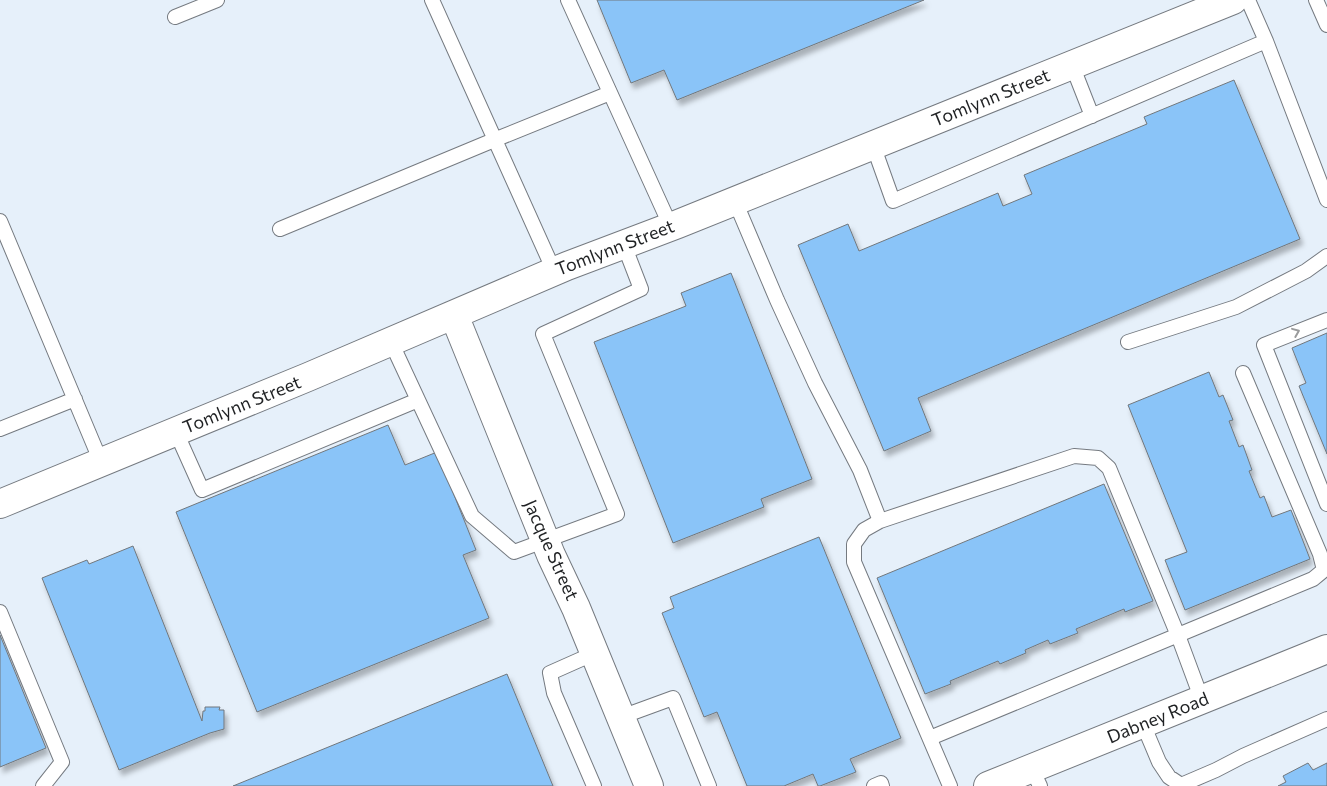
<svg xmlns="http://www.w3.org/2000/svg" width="1327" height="786" font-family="Commissioner,sans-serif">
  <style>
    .built { fill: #e6f0fa }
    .building { fill: #8ac4f8; stroke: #71777c; filter: url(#shadow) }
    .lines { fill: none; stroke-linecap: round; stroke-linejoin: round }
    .lane-casing { stroke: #757a80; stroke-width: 16 }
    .secondary-casing { stroke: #757a80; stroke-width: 30 }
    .lane { stroke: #fff; stroke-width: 14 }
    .secondary { stroke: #fff; stroke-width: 28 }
    .oneway { stroke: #9a9b9c }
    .labels { text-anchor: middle; stroke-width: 5; stroke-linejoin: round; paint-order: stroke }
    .street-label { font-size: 18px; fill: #1f2123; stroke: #fff }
  </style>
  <defs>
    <filter id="shadow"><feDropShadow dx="3" dy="5.5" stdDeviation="2.5" flood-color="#0004"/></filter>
  </defs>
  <rect width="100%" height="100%" fill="#f6fafe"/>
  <path class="built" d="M 0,0 L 1327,0 L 1327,786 L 0,786 Z"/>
  <path class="building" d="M 597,0 L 924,0 L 677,100 L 664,70 L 631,83 Z
    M 1234,80 L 1300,239 L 918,398 L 931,431 L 884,451 L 798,245 L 848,224 L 859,251 L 998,193 L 1003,206 L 1032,194 L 1024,175 L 1147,124 L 1144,117 Z
    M 731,273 L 812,479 L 761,499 L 764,507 L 673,543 L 594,342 L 686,306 L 681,293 Z
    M 1327,333 L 1327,454 L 1299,386 L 1306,383 L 1292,348 Z
    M 1209,372 L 1219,397 L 1223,395 L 1233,420 L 1229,421 L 1239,447 L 1243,445 L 1252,470 L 1249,471 L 1260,498 L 1264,496 L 1272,517 L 1291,510 L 1310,559 L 1185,610 L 1165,560 L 1187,552 L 1128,405 Z
    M 388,425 L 405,465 L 437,452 L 476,550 L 463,555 L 489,618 L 257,712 L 176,512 Z
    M 1104,484 L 1153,601 L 1125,612 L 1124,609 L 1076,629 L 1078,633 L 1050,644 L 1048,640 L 1025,650 L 1026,653 L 1000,664 L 998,661 L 950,681 L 951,684 L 925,694 L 877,578 Z
    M 819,537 L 901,738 L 850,759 L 856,772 L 820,786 L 818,786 L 813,774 L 784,786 L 747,786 L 717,712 L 704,717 L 662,613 L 674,608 L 670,597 Z
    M 133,546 L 202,721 L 203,711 L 205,711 L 205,707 L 220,707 L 219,710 L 224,710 L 224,729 L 210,733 L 119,770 L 42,578 L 87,560 L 89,564 Z
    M 0,635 L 46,748 L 0,767 Z
    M 507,674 L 553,786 L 233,786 Z
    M 1308,763 L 1313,770 L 1327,763 L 1327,786 L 1278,786 L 1286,782 L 1283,776 Z"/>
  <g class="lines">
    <g class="lane-casing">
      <path id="lane" d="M 432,0 L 554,271
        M 568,0 L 671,227
        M 1316,0 L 1327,25
        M 175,17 L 217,0
        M 1266,41 L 1327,200
        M 1072,65 L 1092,116
        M 873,145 L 893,201 L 1266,41 L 1248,0
        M 735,201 L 777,300 L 815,383 L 860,470 L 880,521 L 1074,456 L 1098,458 L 1109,468 L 1179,638 L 1202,700
        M 0,221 L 101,462
        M 280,229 L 494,140 L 610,93
        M 1327,320 L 1264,345 L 1327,504
        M 391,342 L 472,516 L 514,552 L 617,514 L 543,334 L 641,289 L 624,245
        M 1128,342 L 1236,307 L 1306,271 L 1327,256
        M 0,429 L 75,399
        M 176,432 L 202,490 L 418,400
        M 880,521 L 864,530 L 854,544 L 854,562 L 950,786
        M 0,612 L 62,762 L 43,786
        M 621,717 L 673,698 L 709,786
        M 1143,724 L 1159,762 L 1169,777 L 1181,785 L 1216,770 L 1243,756 L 1327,719
        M 930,738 L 1313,579 L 1324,570 L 1320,554 L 1243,373
        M 1032,769 L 1040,786
        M 594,786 L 554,693 L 550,673 L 595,653
        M 874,786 L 881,783 L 882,786"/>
    </g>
    <g class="secondary-casing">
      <path id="secondary" d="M 454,315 L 551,555 L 576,608 L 649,786
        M 0,504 L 308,377 L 567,266 L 678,224 L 1233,0
        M 988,786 L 1327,649"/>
    </g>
    <use href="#lane" class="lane"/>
    <use href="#secondary" class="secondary"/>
  </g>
  <defs><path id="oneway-chevron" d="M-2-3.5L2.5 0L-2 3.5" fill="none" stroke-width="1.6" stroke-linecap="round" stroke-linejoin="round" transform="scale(1.25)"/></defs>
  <use class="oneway" href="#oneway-chevron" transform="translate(1296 332) rotate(-22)"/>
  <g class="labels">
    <g class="street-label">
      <text transform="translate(991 98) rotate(-22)" y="6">Tomlynn Street</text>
      <text transform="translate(615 248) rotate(-21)" y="6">Tomlynn Street</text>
      <text transform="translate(242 405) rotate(-22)" y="6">Tomlynn Street</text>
      <text transform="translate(551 550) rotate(66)" y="6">Jacque Street</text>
      <text transform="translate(1158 718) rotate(-22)" y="6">Dabney Road</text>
    </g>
  </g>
</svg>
